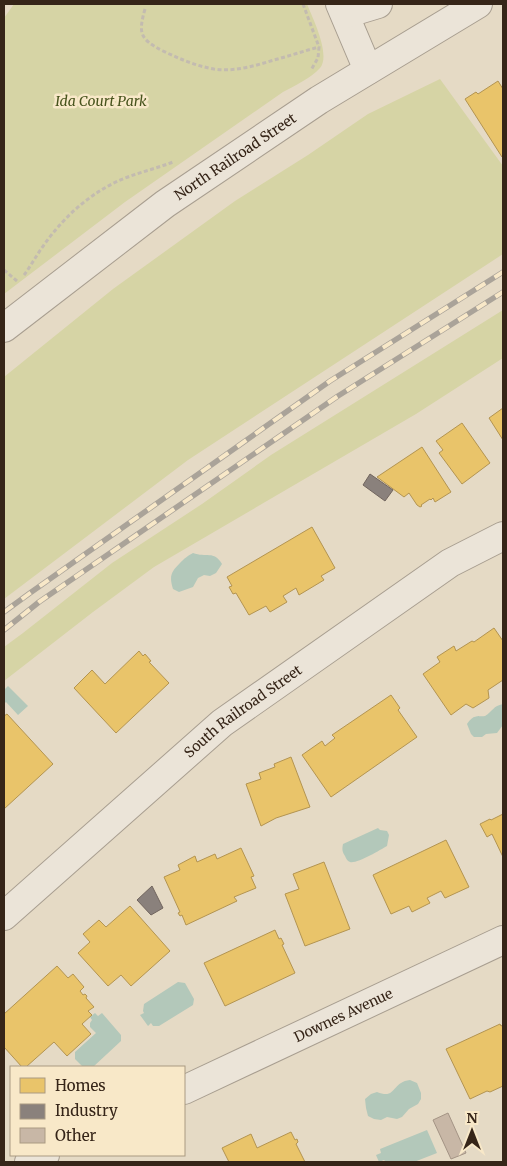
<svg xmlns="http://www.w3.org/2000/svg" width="507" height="1166" font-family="Merriweather,serif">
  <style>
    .green { fill: #d6d4a5 }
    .water { fill: #b3c8ba }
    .homes { fill: #e9c46a; stroke: #b39451 }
    .industry { fill: #8a817c; stroke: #71655e }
    .building { fill: #c8b7a6; stroke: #a49485 }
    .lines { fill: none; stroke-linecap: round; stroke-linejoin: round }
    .minor-casing { stroke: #a89e90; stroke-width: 30 }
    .path { stroke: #c3bbb0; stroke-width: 3; stroke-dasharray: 4 2.5; stroke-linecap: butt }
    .minor { stroke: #ebe4d8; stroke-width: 28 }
    .rail-casing { stroke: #aaa399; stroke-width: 5.5 }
    .rail { stroke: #f8e8c8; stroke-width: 4; stroke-dasharray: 11; stroke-linecap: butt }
    .labels { text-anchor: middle; stroke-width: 5; stroke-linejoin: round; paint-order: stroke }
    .park-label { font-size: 14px; font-style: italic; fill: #48541d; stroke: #f8e8c8 }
    .street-label { font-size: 14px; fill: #362518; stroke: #f8e8c8 }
  </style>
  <rect width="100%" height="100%" fill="#e5dac5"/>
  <path class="green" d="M 14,4 L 307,4 C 313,19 331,55 320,68 C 311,78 294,86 283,92 L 125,202 L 4,294 L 4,18 Z
    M 440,79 L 503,166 L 503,254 L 188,460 L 4,599 L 4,377 L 113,289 L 235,201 L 308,155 L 368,114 Z
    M 503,310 L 503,358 L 416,414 L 154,567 L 93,612 L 4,681 L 4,647 L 23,633 L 112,563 L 202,504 L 271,455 Z"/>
  <path class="water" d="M 193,553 C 206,558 214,550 222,564 L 216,573 L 210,576 L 204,575 L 198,578 L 193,587 L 179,592 L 173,589 C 169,576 171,572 180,563 C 184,559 187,556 193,553 Z
    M 8,686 L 28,706 L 18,715 L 6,702 L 4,704 L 4,690 Z
    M 503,704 L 503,725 L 497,733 L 486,734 L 482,737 L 474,737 L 471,734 L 467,724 C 474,714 476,717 485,716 C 493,711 493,706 503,704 Z
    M 378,828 L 380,830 L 387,831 L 389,835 L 387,846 C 380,850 357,864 350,862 C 347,861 346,858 345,856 C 342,852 342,849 343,844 Z
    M 178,982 L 185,983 L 194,999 L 193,1005 L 159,1026 L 153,1026 L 151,1023 L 148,1026 L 140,1015 L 144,1013 L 143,1011 L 144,1004 Z
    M 95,1013 L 98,1016 L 102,1013 L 121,1035 L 121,1041 L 93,1067 L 83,1067 L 75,1059 L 75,1052 L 96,1033 L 90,1027 L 90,1023 L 92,1020 L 90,1017 Z
    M 410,1080 L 417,1083 L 421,1093 L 421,1099 L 418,1104 L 409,1109 L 402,1117 L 397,1119 L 387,1117 L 381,1120 L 374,1119 L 368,1116 L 366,1108 L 365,1099 L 371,1094 L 377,1092 C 397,1100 391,1082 410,1080 Z
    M 427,1130 L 437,1153 L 414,1162 L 386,1162 L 384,1160 L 379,1162 L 376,1155 L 381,1153 L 380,1149 Z"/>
  <path class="homes" d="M 498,81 L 503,89 L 503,156 L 502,157 L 465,99 L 476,92 L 478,94 Z
    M 503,408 L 503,440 L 489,418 Z
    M 462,423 L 490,463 L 462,484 L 439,453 L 443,450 L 436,441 Z
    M 422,447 L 451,492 L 435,502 L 433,498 L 431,500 L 430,499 L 421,505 L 422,506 L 420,507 L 417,505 L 409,493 L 404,497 L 377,477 Z
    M 312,527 L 335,568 L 321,576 L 324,580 L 299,595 L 296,588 L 283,596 L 287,602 L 270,612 L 266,606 L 249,615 L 236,593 L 233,594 L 229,587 L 232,586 L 227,577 Z
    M 494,628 L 503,641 L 503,680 L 488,690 L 489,698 L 473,708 L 466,704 L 451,715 L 423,674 L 440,662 L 437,657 L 454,646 L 456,651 L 472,641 L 474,642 Z
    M 139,651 L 143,656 L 145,654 L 151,661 L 149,662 L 169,683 L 116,733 L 74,688 L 92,670 L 105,684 Z
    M 391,695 L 400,708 L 398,710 L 417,737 L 331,797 L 302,755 L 322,741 L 325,746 L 335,738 L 332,735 Z
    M 7,714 L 53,764 L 4,809 L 4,716 Z
    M 291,757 L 310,807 L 276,818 L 261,826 L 246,784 L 261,779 L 259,773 L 275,767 L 274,764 Z
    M 503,814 L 503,857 L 492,834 L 487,837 L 480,824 L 490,819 L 491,820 Z
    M 446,840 L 469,887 L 445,898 L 441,891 L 427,898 L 430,903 L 412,912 L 409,906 L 391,914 L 373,875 Z
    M 241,848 L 254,876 L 251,877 L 256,888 L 234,897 L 237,901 L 186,925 L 182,915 L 180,916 L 178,913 L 180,912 L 164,877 L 180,870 L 178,865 L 195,856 L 197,862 L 215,854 L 217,859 Z
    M 324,862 L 350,929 L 305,946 L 285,894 L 299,889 L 293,874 Z
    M 130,906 L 170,951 L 131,986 L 121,975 L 108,986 L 78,953 L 90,942 L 83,934 L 99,920 L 106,927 Z
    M 275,930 L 279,939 L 281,938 L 284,944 L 282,945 L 295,973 L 225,1006 L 204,963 Z
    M 57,966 L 68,978 L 73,974 L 84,987 L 80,991 L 83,995 L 85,994 L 87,996 L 86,998 L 94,1007 L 88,1011 L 92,1015 L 82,1024 L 91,1034 L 67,1056 L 54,1042 L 26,1067 L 22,1067 L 4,1047 L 4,1014 Z
    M 500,1024 L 501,1026 L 503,1025 L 503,1086 L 490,1092 L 487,1091 L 470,1099 L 446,1049 Z
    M 291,1132 L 295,1140 L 297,1139 L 298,1142 L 296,1144 L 305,1162 L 229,1162 L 222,1148 L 251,1134 L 257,1148 Z"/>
  <path class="industry" d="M 370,474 L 393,490 L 385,501 L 363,485 Z
    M 152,886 L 163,908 L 151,915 L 137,900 Z"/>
  <path class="building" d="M 448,1113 L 466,1153 L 451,1159 L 433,1120 Z"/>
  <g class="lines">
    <g class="minor-casing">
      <g id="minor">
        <path d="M 340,4 L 368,70"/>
        <path d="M 345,14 L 378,4"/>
        <path id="s1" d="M 4,328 L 165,204 L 319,100 L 478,4"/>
        <path id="s2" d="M 4,916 L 222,723 L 450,563 L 503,536"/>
        <path id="s3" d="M 184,1090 L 503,940"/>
        <path d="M 29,1162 L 45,1155"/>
      </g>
    </g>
    <path class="path" d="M 303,4 L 319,47 L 318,58 L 311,70
      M 145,9 C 138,34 140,39 163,51 C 180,59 196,66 214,69 C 235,72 254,66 274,60 C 289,56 304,51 319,47
      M 4,270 L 17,281
      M 24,275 C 30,267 35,258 41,249 C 61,220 86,196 118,181 C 136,173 155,169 173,162"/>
    <use href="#minor" class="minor"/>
    <g class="rail-casing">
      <path id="rail" d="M 4,612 L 30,593 L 330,381 L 503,272
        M 4,630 L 39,602 L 338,396 L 503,292"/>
    </g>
    <use href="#rail" class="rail"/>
  </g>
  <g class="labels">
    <g class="park-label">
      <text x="101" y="106">Ida Court Park</text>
    </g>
    <g class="street-label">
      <text dy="5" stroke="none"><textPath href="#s1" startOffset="288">North Railroad Street</textPath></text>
      <text dy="5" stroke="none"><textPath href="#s2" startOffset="315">South Railroad Street</textPath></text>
      <text dy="5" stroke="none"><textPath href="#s3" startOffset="176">Downes Avenue</textPath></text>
    </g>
  </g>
  <rect width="507" height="1166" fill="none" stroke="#362518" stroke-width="10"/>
  <rect x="10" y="1066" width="175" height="90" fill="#f8e8c8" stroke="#aa9a82"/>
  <rect x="20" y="1078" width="25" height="15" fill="#e9c46a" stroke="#aa9a82"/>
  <text x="55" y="1091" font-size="15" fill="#362518">Homes</text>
  <rect x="20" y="1104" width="25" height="15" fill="#8a817c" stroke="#aa9a82"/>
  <text x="55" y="1116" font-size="15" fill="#362518">Industry</text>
  <rect x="20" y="1128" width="25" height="15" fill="#c8b7a6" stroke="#aa9a82"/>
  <text x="55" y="1141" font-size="15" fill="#362518">Other</text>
  <g transform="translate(472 1131)" stroke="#f8e8c8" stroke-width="4" paint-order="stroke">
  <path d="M0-4L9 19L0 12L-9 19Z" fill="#362518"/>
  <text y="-8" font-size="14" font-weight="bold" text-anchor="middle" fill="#362518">N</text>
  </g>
</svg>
